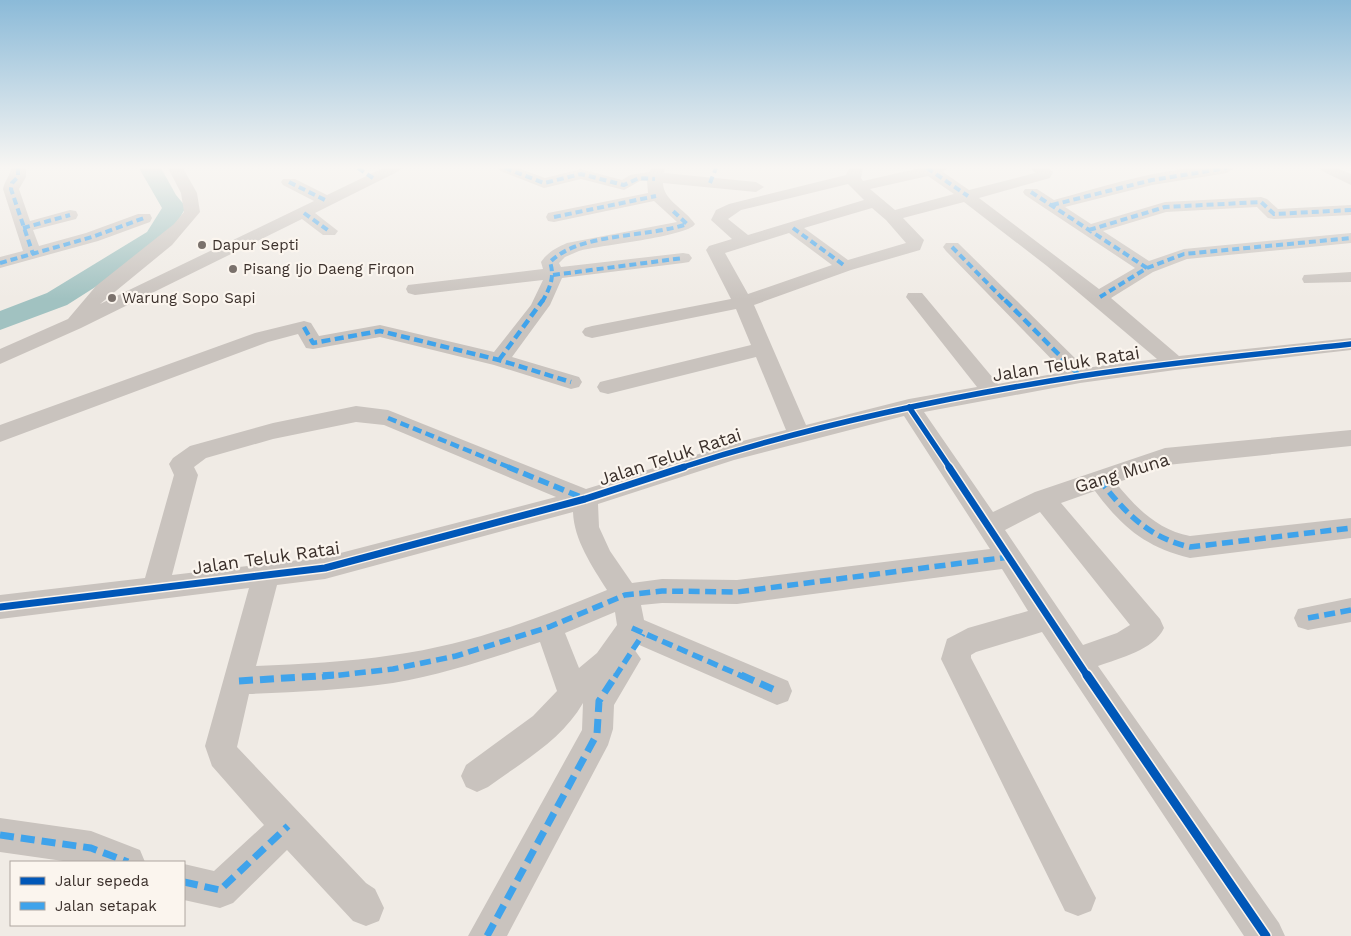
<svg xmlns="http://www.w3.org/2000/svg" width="1351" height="936" font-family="'Work Sans',sans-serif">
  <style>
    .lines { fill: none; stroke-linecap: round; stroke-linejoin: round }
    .river { fill: #a1c2c1; fill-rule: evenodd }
    .minor { fill: #c9c3be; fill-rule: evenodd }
    .quiet-far3 { stroke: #3fa3eb; stroke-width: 4; stroke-dasharray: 7 4; stroke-linecap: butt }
    .quiet-far2 { stroke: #3fa3eb; stroke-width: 4.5; stroke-dasharray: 9 4.5; stroke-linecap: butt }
    .quiet-far1 { stroke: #3fa3eb; stroke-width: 5.5; stroke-dasharray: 11 5.5; stroke-linecap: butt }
    .quiet { stroke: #3fa3eb; stroke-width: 7; stroke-dasharray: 14 7; stroke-linecap: butt }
    .cycleway-far2-casing { stroke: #fbf5ee; stroke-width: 8 }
    .cycleway-far1-casing { stroke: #fbf5ee; stroke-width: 10 }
    .cycleway-casing { stroke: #fbf5ee; stroke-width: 12 }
    .cycleway-far2 { stroke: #0057b8; stroke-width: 5.5 }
    .cycleway-far1 { stroke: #0057b8; stroke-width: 7 }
    .cycleway { stroke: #0057b8; stroke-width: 9 }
    .poi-dot { fill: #7a716c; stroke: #fbf5ee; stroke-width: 2 }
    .labels { text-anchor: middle; stroke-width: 4.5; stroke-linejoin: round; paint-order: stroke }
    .far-poi-label { font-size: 15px; fill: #3b302b; stroke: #fbf5ee; text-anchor: start }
    .street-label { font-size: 18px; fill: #3b302b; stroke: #fbf5ee }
  </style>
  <rect width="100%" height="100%" fill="#f0ebe5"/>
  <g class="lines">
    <path class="river" d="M 139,168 L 161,168 L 176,195 L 186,207 L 166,242 L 67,305 L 0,330 L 0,311 L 47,293 L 147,232 L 162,208 Z"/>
    <path class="minor" d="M 11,168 L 26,168 L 26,177 L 19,189 L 30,221 L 70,210 L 76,211 L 78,215 L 76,219 L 33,230 L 39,246 L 86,233 L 138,214 L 150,214 L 152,218 L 150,222 L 98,241 L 0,268 L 0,257 L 23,251 L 3,189 C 5,180 10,176 11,168 Z
      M 168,168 L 183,168 L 197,193 L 200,212 L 172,245 L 100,304 L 314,201 L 283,185 L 281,182 L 283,179 L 295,179 L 327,195 L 383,168 L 402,168 L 399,171 L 315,213 L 338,231 L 335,235 L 323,235 L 302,219 L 81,328 L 0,364 L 0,349 L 68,319 L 96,286 L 174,224 L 184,212 L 181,193 Z
      M 498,168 L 518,168 L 545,178 L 581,169 L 622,180 L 630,175 L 649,172 L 651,168 L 665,168 L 664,173 L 756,182 L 764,187 L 756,192 L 663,183 C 663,200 685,209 695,224 C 687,237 599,245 579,251 L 565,257 L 559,263 L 561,267 L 683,253 L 689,254 L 692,258 L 689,262 L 683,263 L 562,278 L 550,305 L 512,357 L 579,377 L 582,382 L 579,387 L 571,389 L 494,365 L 380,337 L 313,349 L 306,348 L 298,334 L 268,342 L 0,442 L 0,425 L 255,333 L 304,321 L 311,323 L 319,336 L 380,325 L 494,352 L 531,305 L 543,280 L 415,295 L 408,293 L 406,289 L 408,285 L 543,269 L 541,262 C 548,252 556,248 567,243 L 677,222 L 654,201 L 554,222 L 548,221 L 546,217 L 548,213 L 648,193 L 647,181 L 640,181 L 624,190 L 581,179 L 544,188 L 500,171 Z
      M 849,168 L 863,168 L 861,178 L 863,181 L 920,168 L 948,168 L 943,172 L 969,190 L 1035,173 L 1031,168 L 1048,168 L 1053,172 L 1050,178 L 979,198 L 1099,289 L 1135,268 L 1025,195 L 1023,192 L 1025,189 L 1037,189 L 1054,200 C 1107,186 1180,161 1235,168 L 1227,173 L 1152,185 L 1065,207 L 1091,224 L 1165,202 L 1261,197 L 1267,199 L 1278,209 L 1351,205 L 1351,215 L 1274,219 L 1268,218 L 1257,207 L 1166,212 L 1103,231 L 1149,261 L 1184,249 L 1351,233 L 1351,243 L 1187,259 L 1153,272 L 1111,298 L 1179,356 L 1351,338 L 1351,350 L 1175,370 L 1080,383 L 924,412 L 993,512 L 1035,492 L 1165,448 L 1351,430 L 1351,446 L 1167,465 L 1116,483 C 1136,508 1158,530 1190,536 L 1351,518 L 1351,538 L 1190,558 C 1145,547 1122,527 1095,491 L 1061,503 L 1160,619 L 1164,628 C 1154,650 1120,658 1098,666 L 1279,923 L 1285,936 L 1244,936 L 1042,632 L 976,652 L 971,655 L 971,658 L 1096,898 L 1091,911 L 1078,916 L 1065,911 L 941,659 L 947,639 L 968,628 L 1028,611 L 1002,569 L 737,604 L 662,603 L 641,605 L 644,620 L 788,681 L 792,691 L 788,701 L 777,705 L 637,644 L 634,649 L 641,659 L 614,705 L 613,729 L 608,745 L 507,936 L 468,936 L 582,730 L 583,703 C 562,740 522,762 488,787 L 477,792 L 466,787 L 461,776 L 466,765 L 533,716 L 557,691 L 540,642 C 492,658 444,674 393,683 C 345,690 297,692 249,694 L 237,747 L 366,883 L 375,889 L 384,908 L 379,921 L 366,926 L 353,921 L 287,850 L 233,903 L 220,908 L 184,900 L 184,864 L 214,871 L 264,825 L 212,766 L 205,746 L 249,588 L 0,619 L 0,595 L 145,578 L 174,475 L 169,464 L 173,458 L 190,446 L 273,423 L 356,406 L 388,410 L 586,489 L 731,444 L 786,430 L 756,357 L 608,394 L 600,392 L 597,387 L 600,382 L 608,380 L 751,345 L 736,309 L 592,338 L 585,336 L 582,332 L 585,328 L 592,326 L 731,299 L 706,250 L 709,246 L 732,239 L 711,220 L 716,210 L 729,204 L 846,175 ZM 928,176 L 954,194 L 895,210 L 870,189 ZM 848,184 L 864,200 L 748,235 L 728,219 L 741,210 ZM 964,202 L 1047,266 L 1157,359 L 1085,368 L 958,243 L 946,243 L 943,247 L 946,251 L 1064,372 L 998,384 L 922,293 L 908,293 L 906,297 L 977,387 L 909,399 L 806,425 L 754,305 L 851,270 L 920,250 L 924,240 L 903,218 ZM 872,208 L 886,220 L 906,243 L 848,260 L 804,228 ZM 789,233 L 832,265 L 748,294 L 725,253 ZM 904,416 L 990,549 L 737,580 L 662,579 L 632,583 L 610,551 L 599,527 L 598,504 L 734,460 ZM 356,422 L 384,425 L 556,497 L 325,557 L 172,575 L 198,475 L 194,467 L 206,458 L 273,439 ZM 573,512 C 574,540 592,566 607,590 C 538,619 467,645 393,655 C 347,662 301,664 256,666 L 277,585 L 325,579 ZM 1040,512 L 1130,625 L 1117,633 L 1083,645 L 1005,530 ZM 615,612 L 617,625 L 597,653 L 579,668 L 565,633 Z
      M 1319,168 L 1338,168 L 1351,174 L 1351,185 L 1322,171 Z
      M 1351,272 L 1351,282 L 1304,283 L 1302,279 L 1304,275 Z
      M 1351,598 L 1351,622 L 1308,630 L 1298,627 L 1294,618 L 1298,609 Z
      M 0,818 L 91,831 L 140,850 L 145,862 L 70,862 L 0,852 Z"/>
    <path class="quiet-far3" d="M 18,168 L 18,177 L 12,183 L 11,189 L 33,254
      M 358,168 L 373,178
      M 505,168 L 544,183 L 581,174 L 624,185 L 639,178 L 655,179
      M 927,168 L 968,196
      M 289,182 L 327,201
      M 710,183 L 716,168
      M 1031,192 L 1147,268 L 1100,297
      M 1052,205 L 1152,180 L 1227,168
      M 304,213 L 329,231
      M 554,217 L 656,196
      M 23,228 L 70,215
      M 793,228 L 845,266
      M 1089,230 L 1165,207 L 1261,202 L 1274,214 L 1351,210
      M 952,247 L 1006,302
      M 0,263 L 92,237 L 144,218
      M 1147,268 L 1184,254 L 1351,238
      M 553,275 L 683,258
      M 542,302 C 550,288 555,277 550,262 C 580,232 647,238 687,224 L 672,210"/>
    <path class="quiet-far2" d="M 1005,300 L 1080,376
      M 304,327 L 313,343 L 380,331 L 499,360 L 571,382
      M 499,360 L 543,300
      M 388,418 L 511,468"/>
    <path class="quiet-far1" d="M 508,467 L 583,498
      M 1099,479 C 1124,512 1149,538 1190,547 L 1351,528
      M 1308,618 L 1351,610
      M 632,628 L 744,677
      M 322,677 L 393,669 L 456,656 L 549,627 L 625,595 L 662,591 L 737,592 L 1009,557
      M 615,677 L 643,634"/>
    <path class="quiet" d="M 741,675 L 777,691
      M 239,681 L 334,675
      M 0,835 L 91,848 L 128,862
      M 184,882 L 220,890 L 288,826
      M 487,936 L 597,734 L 599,701 L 616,675"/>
    <g class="cycleway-far2-casing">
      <path id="cycleway-far2" d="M 909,407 L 950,468
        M 680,468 C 810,426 946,397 1081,376 C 1171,362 1261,354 1351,344"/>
    </g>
    <g class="cycleway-far1-casing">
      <path id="cycleway-far1" d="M 949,467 L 1088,677
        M 0,607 L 325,568 L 585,499 L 684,467"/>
    </g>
    <g class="cycleway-casing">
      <path id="cycleway" d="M 1087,675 L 1266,936"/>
    </g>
    <use href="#cycleway-far2" class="cycleway-far2"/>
    <use href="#cycleway-far1" class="cycleway-far1"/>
    <use href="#cycleway" class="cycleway"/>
  </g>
  <linearGradient id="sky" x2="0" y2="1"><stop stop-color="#8bbad8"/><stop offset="0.56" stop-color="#f8f6f3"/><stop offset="1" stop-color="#f8f6f3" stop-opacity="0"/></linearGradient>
  <rect width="1351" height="299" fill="url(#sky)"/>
  <g class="poi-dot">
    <circle cx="202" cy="245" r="5"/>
    <circle cx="233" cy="269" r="5"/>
    <circle cx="112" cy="298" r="5"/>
  </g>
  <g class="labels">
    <g class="far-poi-label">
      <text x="212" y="250">Dapur Septi</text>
      <text x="243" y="274">Pisang Ijo Daeng Firqon</text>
      <text x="122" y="303">Warung Sopo Sapi</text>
    </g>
    <g class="street-label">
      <text transform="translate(1066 364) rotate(-9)" y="6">Jalan Teluk Ratai</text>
      <text transform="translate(670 457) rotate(-18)" y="6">Jalan Teluk Ratai</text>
      <text transform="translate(1122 473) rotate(-17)" y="6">Gang Muna</text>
      <text transform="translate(266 558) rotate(-8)" y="6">Jalan Teluk Ratai</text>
    </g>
  </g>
  <rect x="10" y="861" width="175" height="65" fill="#fbf5ee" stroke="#aea6a0"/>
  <rect x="20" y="877" width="25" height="8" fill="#0057b8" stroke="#aea6a0"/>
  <text x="55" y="886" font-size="15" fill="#3b302b">Jalur sepeda</text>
  <rect x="20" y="902" width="25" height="8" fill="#3fa3eb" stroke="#aea6a0"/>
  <text x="55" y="911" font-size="15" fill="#3b302b">Jalan setapak</text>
</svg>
